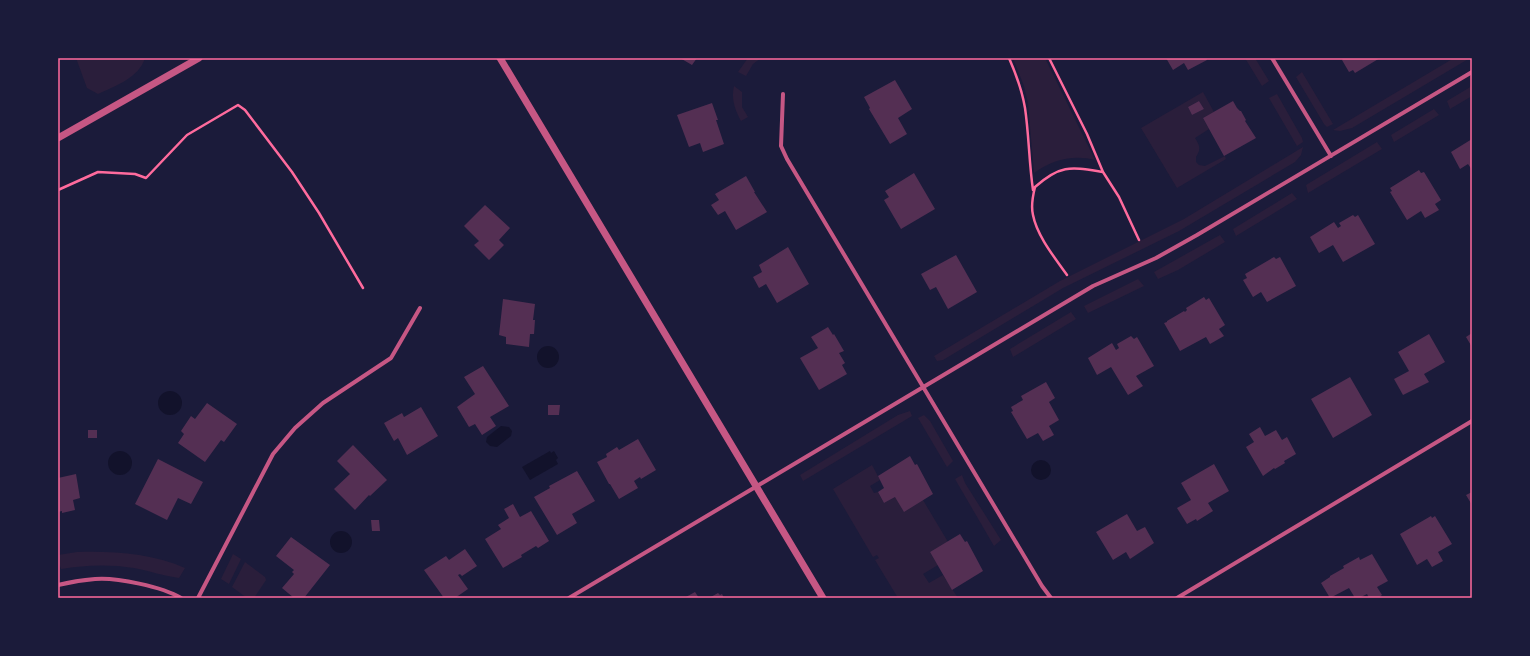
<svg xmlns="http://www.w3.org/2000/svg" width="1530" height="656" font-family="'Archivo Narrow',sans-serif">
  <style>
    .green { fill: #2a1e3b; fill-rule: evenodd }
    .water { fill: #12122b }
    .building { fill: #542f53 }
    .lines { fill: none; stroke-linecap: round; stroke-linejoin: round }
    .path { stroke: #ff6b9d; stroke-width: 2.5 }
    .minor { stroke: #c65784; stroke-width: 4 }
    .tertiary { stroke: #c65784; stroke-width: 7 }
    .neatline { fill: none; stroke: #ff6b9d; stroke-width: 1.5 }
  </style>
  <rect width="100%" height="100%" fill="#1b1b3a"/>
  <path class="green" d="M 76,58 L 145,58 C 139,78 115,86 98,94 L 87,88 Z
    M 748,58 L 761,58 L 753,64 L 746,76 L 738,72 Z
    M 1013,58 L 1045,58 L 1095,160 C 1074,154 1051,160 1034,173 L 1028,103 L 1024,86 Z
    M 1245,58 L 1255,58 L 1269,81 L 1262,86 Z
    M 1454,58 L 1470,58 L 1352,128 L 1340,131 L 1333,130 Z
    M 1302,72 L 1333,124 L 1327,127 L 1324,124 L 1296,77 Z
    M 734,86 L 742,92 L 742,107 L 748,117 L 741,121 C 735,110 731,99 734,86 Z
    M 1472,86 L 1472,96 L 1450,109 L 1447,101 Z
    M 1203,92 L 1214,112 L 1203,118 L 1209,129 L 1195,138 C 1200,146 1201,149 1196,157 L 1196,162 L 1199,165 L 1205,166 L 1225,156 L 1226,159 L 1177,188 L 1141,128 ZM 1199,101 L 1204,109 L 1192,115 L 1188,107 Z
    M 1277,94 L 1302,138 L 1303,142 L 1297,146 L 1269,98 Z
    M 1434,109 L 1439,115 L 1394,142 L 1391,135 Z
    M 1377,142 L 1382,149 L 1308,193 L 1306,185 Z
    M 1303,147 L 1301,155 L 1295,162 L 1179,231 L 1063,288 L 943,360 L 937,361 L 934,356 L 1060,281 L 1184,219 Z
    M 1292,193 L 1297,199 L 1236,236 L 1233,229 Z
    M 1220,235 L 1225,242 L 1178,270 L 1158,279 L 1154,272 Z
    M 1138,279 L 1144,286 L 1088,313 L 1084,306 Z
    M 1071,312 L 1076,319 L 1013,357 L 1010,349 Z
    M 910,411 L 912,416 L 803,481 L 800,475 L 898,415 Z
    M 924,415 L 930,421 L 953,461 L 947,467 L 918,418 Z
    M 872,465 L 880,480 L 870,486 L 874,493 L 878,492 L 884,503 L 895,497 L 923,500 L 948,542 L 930,552 L 938,565 L 923,574 L 929,583 L 943,575 L 958,598 L 898,598 L 875,560 L 879,558 L 877,555 L 873,557 L 833,489 Z
    M 962,475 L 965,483 L 1001,540 L 994,546 L 955,479 Z
    M 77,552 C 113,551 151,553 185,568 L 179,578 C 164,576 150,571 134,568 C 109,564 85,565 61,569 L 58,561 L 58,555 Z
    M 233,554 L 241,559 L 229,584 L 221,579 Z
    M 245,562 L 265,577 L 266,580 L 254,598 L 247,598 L 232,587 Z"/>
  <path class="water" d="M537 357a11 11 0 1 1 22 0a11 11 0 1 1-22 0Z
    M158 403a12 12 0 1 1 24 0a12 12 0 1 1-24 0Z
    M 501,426 L 509,427 L 512,431 L 511,436 L 497,447 L 490,446 L 486,442 L 487,437 Z
    M108 463a12 12 0 1 1 24 0a12 12 0 1 1-24 0Z
    M 550,451 L 551,453 L 554,451 L 558,458 L 556,460 L 558,464 L 530,480 L 522,467 Z
    M1031 470a10 10 0 1 1 20 0a10 10 0 1 1-20 0Z
    M330 542a11 11 0 1 1 22 0a11 11 0 1 1-22 0Z"/>
  <path class="building" d="M 680,58 L 697,58 L 692,65 Z
    M 1166,58 L 1206,58 L 1207,60 L 1188,70 L 1184,63 L 1173,70 Z
    M 1344,58 L 1380,58 L 1355,73 L 1353,70 L 1349,72 L 1342,60 Z
    M 895,80 L 912,109 L 898,118 L 907,134 L 890,144 L 869,109 L 870,108 L 864,97 Z
    M 1199,101 L 1204,109 L 1192,115 L 1188,107 Z
    M 1233,101 L 1237,108 L 1240,111 L 1241,111 L 1246,120 L 1245,121 L 1256,138 L 1224,156 L 1203,118 Z
    M 712,103 L 718,120 L 716,120 L 724,144 L 703,152 L 700,143 L 689,147 L 677,115 Z
    M 1472,139 L 1472,170 L 1468,164 L 1460,169 L 1451,152 Z
    M 1419,170 L 1421,173 L 1424,172 L 1441,200 L 1435,204 L 1439,210 L 1425,218 L 1421,211 L 1407,220 L 1390,192 L 1392,191 L 1390,188 Z
    M 914,173 L 935,209 L 901,229 L 884,200 L 889,197 L 885,191 Z
    M 746,176 L 755,192 L 754,192 L 767,212 L 736,230 L 725,211 L 718,215 L 711,205 L 719,200 L 715,194 Z
    M 485,205 L 510,228 L 499,240 L 504,245 L 489,260 L 474,245 L 479,241 L 464,226 Z
    M 1353,215 L 1355,217 L 1358,215 L 1375,244 L 1343,262 L 1333,245 L 1319,253 L 1310,237 L 1334,222 L 1338,228 L 1341,226 L 1339,223 Z
    M 788,247 L 809,284 L 777,303 L 766,284 L 759,288 L 753,277 L 762,272 L 759,265 Z
    M 956,255 L 977,292 L 948,309 L 936,287 L 930,290 L 921,274 Z
    M 1274,257 L 1276,259 L 1280,257 L 1296,286 L 1267,302 L 1261,292 L 1253,297 L 1243,280 L 1247,278 L 1245,274 Z
    M 1204,297 L 1206,300 L 1209,298 L 1225,325 L 1219,329 L 1224,336 L 1210,344 L 1206,337 L 1180,351 L 1164,323 L 1167,322 L 1167,321 L 1184,311 L 1185,312 L 1187,310 L 1186,308 Z
    M 503,299 L 535,304 L 533,320 L 535,320 L 534,334 L 530,334 L 529,347 L 506,344 L 506,337 L 499,335 Z
    M 828,327 L 833,335 L 834,334 L 844,351 L 839,353 L 845,363 L 842,365 L 847,374 L 819,390 L 800,358 L 818,348 L 811,337 Z
    M 1472,333 L 1472,347 L 1466,337 Z
    M 1429,334 L 1445,362 L 1424,374 L 1429,382 L 1403,395 L 1394,379 L 1409,371 L 1398,352 Z
    M 1131,336 L 1134,339 L 1137,337 L 1154,366 L 1136,376 L 1143,386 L 1128,395 L 1111,367 L 1097,375 L 1088,358 L 1112,343 L 1116,350 L 1119,348 L 1117,344 Z
    M 483,366 L 509,406 L 490,417 L 496,426 L 482,435 L 475,424 L 469,427 L 457,407 L 475,394 L 464,377 Z
    M 1350,377 L 1372,415 L 1333,438 L 1311,399 Z
    M 1046,382 L 1055,398 L 1049,402 L 1059,420 L 1049,426 L 1054,435 L 1043,441 L 1038,433 L 1027,439 L 1011,412 L 1013,411 L 1011,407 L 1023,400 L 1021,396 Z
    M 207,403 L 237,424 L 224,442 L 221,440 L 205,462 L 178,443 L 184,434 L 181,431 L 191,416 L 195,419 Z
    M 548,405 L 560,405 L 559,415 L 548,415 Z
    M 421,407 L 438,436 L 407,455 L 398,438 L 394,441 L 384,423 L 402,413 L 404,417 Z
    M 1260,427 L 1265,436 L 1276,430 L 1282,440 L 1287,437 L 1296,454 L 1284,461 L 1285,463 L 1275,469 L 1274,468 L 1263,476 L 1246,447 L 1254,442 L 1249,434 Z
    M 88,430 L 97,430 L 97,438 L 88,438 Z
    M 638,439 L 656,470 L 641,479 L 640,477 L 634,481 L 638,488 L 619,499 L 610,484 L 609,484 L 597,462 L 607,457 L 606,454 L 617,447 L 619,450 Z
    M 353,445 L 387,480 L 370,496 L 369,495 L 355,510 L 334,489 L 350,474 L 337,461 Z
    M 910,456 L 915,465 L 917,464 L 933,494 L 904,512 L 895,497 L 884,503 L 878,492 L 884,488 L 878,476 Z
    M 158,459 L 203,482 L 191,504 L 178,498 L 167,520 L 135,504 Z
    M 1214,464 L 1229,491 L 1208,503 L 1213,511 L 1197,521 L 1196,519 L 1187,524 L 1177,508 L 1191,500 L 1181,483 Z
    M 577,471 L 595,501 L 572,514 L 577,523 L 557,535 L 534,497 L 550,488 L 549,486 Z
    M 76,474 L 80,498 L 73,500 L 75,510 L 62,513 L 62,511 L 58,512 L 58,478 Z
    M 1472,492 L 1472,505 L 1466,495 Z
    M 513,504 L 520,517 L 531,511 L 549,541 L 538,548 L 536,546 L 521,555 L 522,557 L 503,568 L 485,539 L 501,529 L 498,525 L 509,518 L 504,509 Z
    M 1127,514 L 1137,531 L 1145,527 L 1154,543 L 1130,559 L 1126,552 L 1113,560 L 1096,532 Z
    M 1431,516 L 1432,518 L 1435,516 L 1452,544 L 1438,552 L 1443,561 L 1432,567 L 1427,559 L 1417,565 L 1400,534 Z
    M 371,520 L 379,520 L 380,531 L 372,531 Z
    M 960,534 L 965,542 L 967,541 L 983,571 L 952,590 L 930,552 Z
    M 291,537 L 330,565 L 304,598 L 294,598 L 282,588 L 294,574 L 292,572 L 294,570 L 276,556 Z
    M 465,549 L 477,566 L 462,576 L 460,574 L 458,575 L 468,589 L 455,598 L 444,598 L 424,570 L 446,556 L 449,560 Z
    M 1372,554 L 1388,581 L 1377,587 L 1382,595 L 1378,598 L 1369,598 L 1367,594 L 1359,598 L 1355,598 L 1349,588 L 1330,598 L 1321,583 L 1330,577 L 1330,576 L 1344,568 L 1343,566 L 1359,557 L 1360,560 Z
    M 695,592 L 699,598 L 684,598 Z
    M 718,593 L 720,595 L 722,594 L 724,598 L 709,598 Z"/>
  <g class="lines">
    <path class="path" d="M 1009,58 C 1016,74 1022,90 1025,108 C 1029,135 1029,163 1033,190
      M 1049,58 L 1087,134 L 1103,172 L 1119,197 L 1139,240
      M 58,190 L 98,172 L 135,174 L 146,178 L 187,135 L 238,105 L 245,110 L 292,172 L 319,213 L 363,288
      M 1067,275 C 1055,258 1037,236 1033,215 C 1031,207 1033,195 1035,187 C 1061,164 1071,167 1103,172"/>
    <path class="minor" d="M 1272,58 L 1331,156
      M 783,94 L 781,146 L 787,159 L 1042,586 L 1051,598
      M 58,585 C 70,582 83,580 95,579 C 116,577 163,587 181,598
      M 198,598 L 273,454 L 295,428 L 323,403 L 391,358 L 420,308
      M 569,598 L 1093,286 L 1156,258 L 1197,235 L 1472,72
      M 1177,598 L 1472,421"/>
    <path class="tertiary" d="M 500,58 L 823,598
      M 58,138 L 199,58"/>
  </g>
  <rect width="1530" height="656" fill="none" stroke="#1b1b3a" stroke-width="118"/>
  <rect x="59" y="59" width="1412" height="538" class="neatline"/>
</svg>
